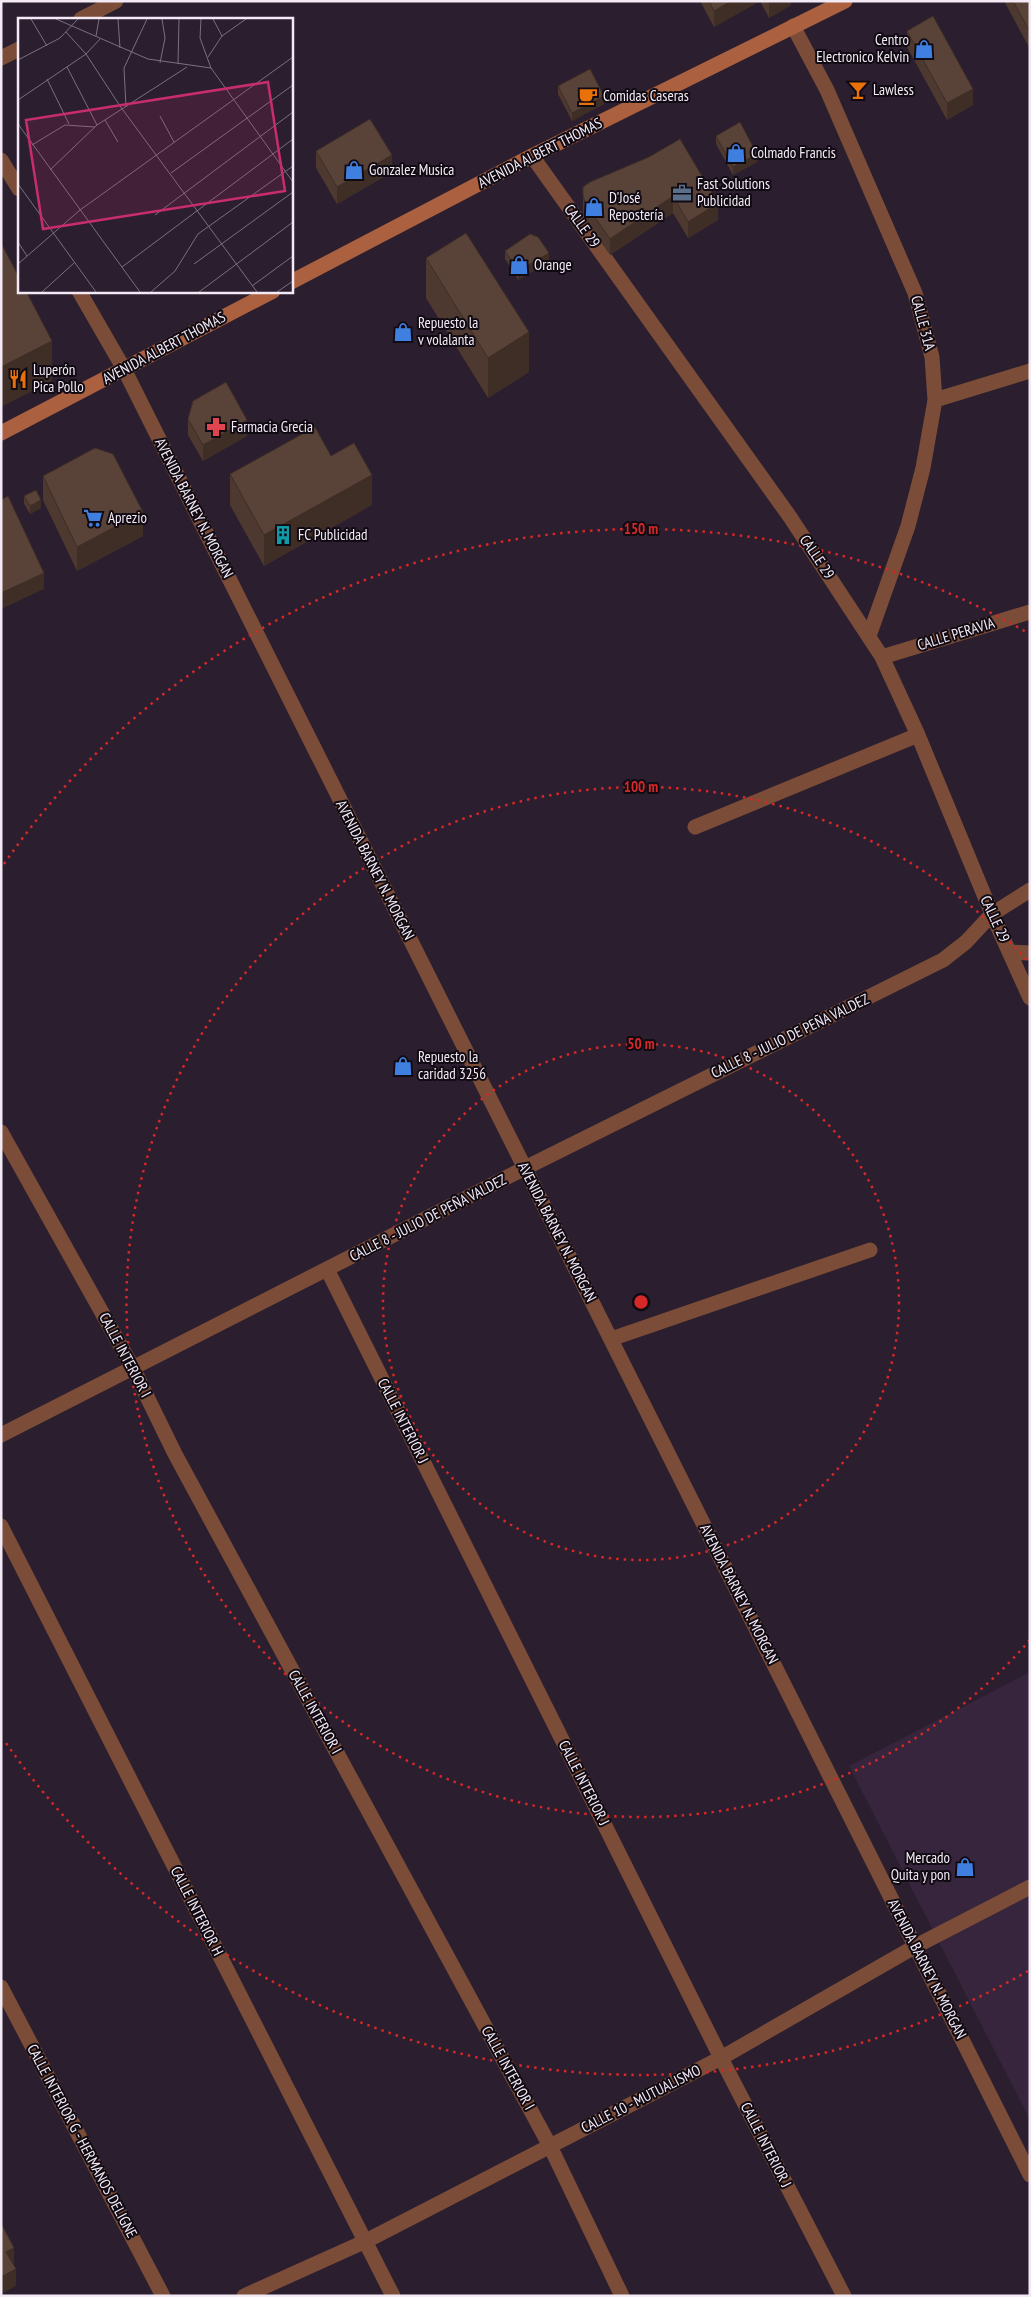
<svg xmlns="http://www.w3.org/2000/svg" width="1031" height="2297" font-family="'PT Sans Narrow',sans-serif">
  <style>
    .built { fill: #36253c }
    .lines { fill: none; stroke-linecap: round; stroke-linejoin: round }
    .minor { stroke: #7b4c37; stroke-width: 15 }
    .tertiary { stroke: #7b4c37; stroke-width: 15 }
    .secondary { stroke: #ab613f; stroke-width: 15 }
    .wall { fill: #4d392f }
    .shaded-wall { fill: #3e2e26 }
    .building { fill: #594237; stroke: #3e2e26 }
    .ring { fill: none; stroke: #d62828; stroke-width: 2.5; stroke-dasharray: 2.5 5 }
    .labels { text-anchor: middle; stroke-width: 4; stroke-linejoin: round; paint-order: stroke }
    .poi-label { font-size: 15px; fill: #f3eaf6; stroke: #100a12; text-anchor: start }
    .street-label { font-size: 15px; fill: #f3eaf6; stroke: #100a12 }
    .inset-road { fill: none; stroke: #7b707f; stroke-width: 1 }
    .view { fill: #c72d6a; fill-opacity: 0.15; stroke: #c72d6a; stroke-width: 2.5 }
    .inset-edge { fill: none; stroke: #f3eaf6; stroke-width: 2.5 }
    .centre { fill: #d62828; stroke: #100a12; stroke-width: 2.5 }
    .ring-label { font-size: 15px; text-anchor: middle; font-weight: bold; fill: #d62828; stroke: #100a12; stroke-width: 4; stroke-linejoin: round; paint-order: stroke }
  </style>
  <rect width="100%" height="100%" fill="#2b1e2f"/>
  <path class="built" d="M 1030,1672 L 1030,2120 L 849,1766 Z"/>
  <g class="lines">
    <path class="minor" d="M 81,19 L 116,1
      M 793,26 L 827,90 L 915,293 L 932,357 L 935,400 L 923,468 L 908,526 L 869,636
      M 1,58 L 19,49
      M 532,156 L 790,517 L 882,657 L 918,735 L 992,914 L 1030,998
      M 935,400 L 1030,371
      M 882,657 L 1030,612
      M 695,827 L 918,735
      M 1010,952 L 1030,953
      M 1,1132 L 133,1368 L 175,1454 L 550,2146 L 622,2296
      M 327,1269 L 721,2058 L 844,2296
      M 611,1339 L 870,1250
      M 1,1435 L 525,1168 L 943,960 L 966,942 L 992,914 L 1030,890
      M 1,1526 L 393,2296
      M 1,1987 L 163,2296
      M 244,2296 L 366,2241 L 721,2058 L 916,1946 L 1030,1887"/>
    <path class="tertiary" d="M 1,160 L 19,189
      M 79,291 L 124,369 L 1030,2175"/>
    <path class="secondary" d="M 291,282 L 532,156 L 845,1
      M 1,433 L 273,291"/>
  </g>
  <path class="wall" d="M 700,1 L 791,1 L 791,5 L 769,18 L 760,1 L 714,27 Z
    M 1004,1 L 1030,1 L 1030,49 Z
    M 907,31 L 973,105 L 947,120 L 907,47 Z
    M 558,86 L 604,104 L 572,121 L 558,94 Z
    M 716,136 L 757,162 L 733,175 L 716,144 Z
    M 316,151 L 392,172 L 337,204 L 316,168 Z
    M 649,157 L 718,220 L 688,238 L 673,213 L 610,255 L 585,220 L 583,212 L 583,195 Z
    M 505,251 L 549,262 L 518,280 L 505,259 Z
    M 426,258 L 529,372 L 488,398 L 426,298 Z
    M 188,419 L 247,436 L 203,461 L 188,435 Z
    M 331,456 L 372,505 L 264,566 L 230,505 L 230,474 Z
    M 43,476 L 143,536 L 77,571 L 43,500 Z
    M 24,496 L 41,508 L 30,514 L 24,504 Z"/>
  <path class="shaded-wall" d="M 731,1 L 760,1 L 714,27 L 714,11 Z
    M 769,1 L 791,1 L 791,5 L 769,18 Z
    M 973,89 L 973,105 L 947,120 L 947,103 Z
    M 604,96 L 604,104 L 572,121 L 572,113 Z
    M 757,154 L 757,162 L 733,175 L 733,167 Z
    M 392,155 L 392,172 L 337,204 L 337,187 Z
    M 673,196 L 673,213 L 610,255 L 610,239 Z
    M 718,203 L 718,220 L 688,238 L 688,222 Z
    M 549,253 L 549,262 L 518,280 L 518,271 Z
    M 529,332 L 529,372 L 488,398 L 488,358 Z
    M 52,341 L 52,381 L 1,407 L 1,367 Z
    M 247,420 L 247,436 L 203,461 L 203,445 Z
    M 372,475 L 372,505 L 264,566 L 264,535 Z
    M 41,500 L 41,508 L 30,514 L 30,506 Z
    M 143,512 L 143,536 L 77,571 L 77,547 Z
    M 44,573 L 44,589 L 1,609 L 1,593 Z
    M 14,2248 L 14,2264 L 6,2269 L 6,2252 Z
    M 16,2269 L 16,2286 L 1,2294 L 1,2277 Z"/>
  <path class="building" d="M 709,1 L 731,1 L 714,11 Z
    M 1013,1 L 1030,1 L 1030,32 Z
    M 933,16 L 973,89 L 947,103 L 907,31 Z
    M 590,69 L 604,96 L 572,113 L 558,86 Z
    M 370,119 L 392,155 L 337,187 L 316,151 Z
    M 740,122 L 757,154 L 733,167 L 716,136 Z
    M 680,139 L 718,203 L 688,222 L 673,196 L 610,239 L 585,203 L 583,195 L 583,187 L 590,182 L 649,157 Z
    M 466,233 L 529,332 L 488,358 L 426,258 Z
    M 530,234 L 538,237 L 549,253 L 518,271 L 505,251 Z
    M 1,243 L 19,277 L 19,291 L 26,291 L 52,341 L 1,367 Z
    M 226,382 L 247,420 L 203,445 L 188,419 L 193,401 Z
    M 315,427 L 331,456 L 354,443 L 372,475 L 264,535 L 230,474 Z
    M 95,448 L 113,454 L 143,512 L 77,547 L 43,476 Z
    M 36,490 L 41,500 L 30,506 L 24,496 Z
    M 8,496 L 44,573 L 1,593 L 1,500 Z
    M 1,2223 L 14,2248 L 6,2252 L 16,2269 L 1,2277 Z"/>
  <g class="ring">
    <circle cx="641" cy="1302" r="258"/>
    <path d="M1030 1640A515 515 0 1 1 1030 964"/>
    <path d="M1028 1971A773 773 0 0 1 4 1740M4 864A773 773 0 0 1 1028 633"/>
  </g>
  <defs>
    <g id="shop-bare" transform="scale(1.5)"><path d="M-5-2.5h2.3a2.7 3.5 0 0 1 5.4 0H5L5.5 6h-11ZM-1.5-2.5h3a1.5 2.3 0 0 0-3 0Z" fill="#3f7fe0" stroke="#100a12" stroke-width="2.5" paint-order="stroke"/></g>
    <g id="bar-bare" transform="scale(1.5)"><path d="M-6-5H6L.8 .8V4.5H3.5V6h-7V4.5H-.8V.8Z" fill="#e8710a" stroke="#100a12" stroke-width="2.5" paint-order="stroke"/></g>
    <g id="cafe-bare" transform="scale(1.5)"><path d="M-5.5-4.5H6V0H3Q3 3.5 0 3.5H-2.5Q-5.5 3.5-5.5 0ZM3-3.2v2h1.7v-2ZM-6 4.5H4V6H-6Z" fill="#e8710a" stroke="#100a12" stroke-width="2.5" paint-order="stroke"/></g>
    <g id="office-bare" transform="scale(1.5)"><path d="M-6-3h4V-5.5h4V-3h4V5H-6ZM-1-4.5V-3h2v-1.5ZM-6 0V1H6V0Z" fill="#5c6f8a" stroke="#100a12" stroke-width="2.5" paint-order="stroke"/></g>
    <g id="restaurant-bare" transform="scale(1.5)"><path d="M-5-6h1v4h1v-4h1v4h1v-4h1v5L-1.5 .5V6h-2V.5L-5-1ZM5-6V6H3V1.5H1.5Q1.5-4 5-6Z" fill="#e8710a" stroke="#100a12" stroke-width="2.5" paint-order="stroke"/></g>
    <g id="pharmacy-bare" transform="scale(1.5)"><path d="M-2-6h4v4h4v4h-4v4h-4v-4h-4v-4h4Z" fill="#e0444e" stroke="#100a12" stroke-width="2.5" paint-order="stroke"/></g>
    <g id="supermarket-bare" transform="scale(1.5)"><path d="M-6-5.5h2.5l.6 2H6L4.5 2H-2.5L-4.4-4H-6ZM-1.5 3.2a1.3 1.3 0 1 0 .1 0ZM3 3.2a1.3 1.3 0 1 0 .1 0Z" fill="#3f7fe0" stroke="#100a12" stroke-width="2.5" paint-order="stroke"/></g>
    <g id="building-bare" transform="scale(1.5)"><path d="M-4-6H4V6H1V3H-1V6H-4ZM-2.5-4.3h1.7v1.8h-1.7ZM.8-4.3h1.7v1.8H.8ZM-2.5-1h1.7V.8h-1.7ZM.8-1h1.7V.8H.8Z" fill="#0f9aa8" stroke="#100a12" stroke-width="2.5" paint-order="stroke"/></g>
  </defs>
  <g fill-rule="evenodd">
    <use href="#shop-bare" x="924" y="49"/>
    <use href="#bar-bare" x="858" y="90"/>
    <use href="#cafe-bare" x="588" y="96"/>
    <use href="#shop-bare" x="736" y="153"/>
    <use href="#shop-bare" x="354" y="170"/>
    <use href="#office-bare" x="682" y="193"/>
    <use href="#shop-bare" x="594" y="207"/>
    <use href="#shop-bare" x="519" y="265"/>
    <use href="#shop-bare" x="403" y="332"/>
    <use href="#restaurant-bare" x="18" y="379"/>
    <use href="#pharmacy-bare" x="216" y="427"/>
    <use href="#supermarket-bare" x="93" y="518"/>
    <use href="#building-bare" x="283" y="535"/>
    <use href="#shop-bare" x="403" y="1066"/>
    <use href="#shop-bare" x="965" y="1867"/>
  </g>
  <g class="labels">
    <g class="poi-label">
      <text x="909" y="45" text-anchor="end">Centro<tspan x="909" dy="17">Electronico Kelvin</tspan></text>
      <text x="873" y="95">Lawless</text>
      <text x="603" y="101">Comidas Caseras</text>
      <text x="751" y="158">Colmado Francis</text>
      <text x="369" y="175">Gonzalez Musica</text>
      <text x="697" y="189">Fast Solutions<tspan x="697" dy="17">Publicidad</tspan></text>
      <text x="609" y="203">D'José<tspan x="609" dy="17">Repostería</tspan></text>
      <text x="534" y="270">Orange</text>
      <text x="418" y="328">Repuesto la<tspan x="418" dy="17">v volalanta</tspan></text>
      <text x="33" y="375">Luperón<tspan x="33" dy="17">Pica Pollo</tspan></text>
      <text x="231" y="432">Farmacia Grecia</text>
      <text x="108" y="523">Aprezio</text>
      <text x="298" y="540">FC Publicidad</text>
      <text x="418" y="1062">Repuesto la<tspan x="418" dy="17">caridad 3256</tspan></text>
      <text x="950" y="1863" text-anchor="end">Mercado<tspan x="950" dy="17">Quita y pon</tspan></text>
    </g>
    <g class="street-label">
      <text transform="translate(540 153) rotate(-27)" y="5">AVENIDA ALBERT THOMAS</text>
      <text transform="translate(582 226) rotate(54)" y="5">CALLE 29</text>
      <text transform="translate(923 323) rotate(75)" y="5">CALLE 31A</text>
      <text transform="translate(164 348) rotate(-28)" y="5">AVENIDA ALBERT THOMAS</text>
      <text transform="translate(194 508) rotate(63)" y="5">AVENIDA BARNEY N. MORGAN</text>
      <text transform="translate(817 557) rotate(56)" y="5">CALLE 29</text>
      <text transform="translate(956 634) rotate(-17)" y="5">CALLE PERAVIA</text>
      <text transform="translate(375 870) rotate(63)" y="5">AVENIDA BARNEY N. MORGAN</text>
      <text transform="translate(995 919) rotate(65)" y="5">CALLE 29</text>
      <text transform="translate(790 1036) rotate(-26)" y="5">CALLE 8 - JULIO DE PEÑA VALDEZ</text>
      <text transform="translate(428 1218) rotate(-27)" y="5">CALLE 8 - JULIO DE PEÑA VALDEZ</text>
      <text transform="translate(557 1232) rotate(63)" y="5">AVENIDA BARNEY N. MORGAN</text>
      <text transform="translate(125 1355) rotate(62)" y="5">CALLE INTERIOR I</text>
      <text transform="translate(403 1421) rotate(63)" y="5">CALLE INTERIOR J</text>
      <text transform="translate(739 1594) rotate(63)" y="5">AVENIDA BARNEY N. MORGAN</text>
      <text transform="translate(315 1712) rotate(61)" y="5">CALLE INTERIOR I</text>
      <text transform="translate(584 1783) rotate(63)" y="5">CALLE INTERIOR J</text>
      <text transform="translate(197 1911) rotate(63)" y="5">CALLE INTERIOR H</text>
      <text transform="translate(927 1969) rotate(63)" y="5">AVENIDA BARNEY N. MORGAN</text>
      <text transform="translate(508 2068) rotate(61)" y="5">CALLE INTERIOR I</text>
      <text transform="translate(641 2099) rotate(-27)" y="5">CALLE 10 - MUTUALISMO</text>
      <text transform="translate(82 2141) rotate(62)" y="5">CALLE INTERIOR G - HERMANOS DELIGNE</text>
      <text transform="translate(766 2145) rotate(63)" y="5">CALLE INTERIOR J</text>
    </g>
  </g>
  <g transform="translate(18 18)">
    <rect width="275" height="275" fill="#2b1e2f"/>
    <path class="inset-road" d="M 13,1 L 29,28M 38,1 L 130,41 L 193,50M 100,1 L 102,30M 183,1 L 182,20 L 193,50 L 275,164M 195,1 L 204,18M 48,14 L 68,36 L 102,88 L 239,274M 78,18 L 81,1M 190,39 L 204,18 L 228,1M 0,42 L 42,20 L 60,1M 142,45 L 147,20 L 144,1M 160,46 L 161,1M 49,49 L 79,107M 29,61 L 51,106M 0,82 L 68,36 L 82,21M 108,89 L 106,50 L 129,1M 142,98 L 156,124M 87,102 L 100,124M 0,106 L 122,274M 14,127 L 47,107 L 77,109M 32,152 L 79,107 L 169,49M 153,155 L 275,67M 0,166 L 78,274M 137,197 L 275,94M 0,224 L 9,238M 0,246 L 62,192 L 275,39M 176,246 L 275,174M 104,249 L 275,121M 234,268 L 275,238M 24,274 L 56,245M 133,274 L 157,253 L 180,216 L 275,148M 181,274 L 275,204M 259,274 L 275,263"/>
    <path class="view" d="M 250,64 L 267,173 L 25,211 L 8,102 Z"/>
    <rect width="275" height="275" class="inset-edge"/>
  </g>
  <circle cx="641" cy="1302" r="8" class="centre"/>
  <g class="ring-label">
    <text x="641" y="534">150 m</text>
    <text x="641" y="792">100 m</text>
    <text x="641" y="1049">50 m</text>
  </g>
  <rect width="1031" height="2297" fill="none" stroke="#f3eaf6" stroke-width="5"/>
</svg>
